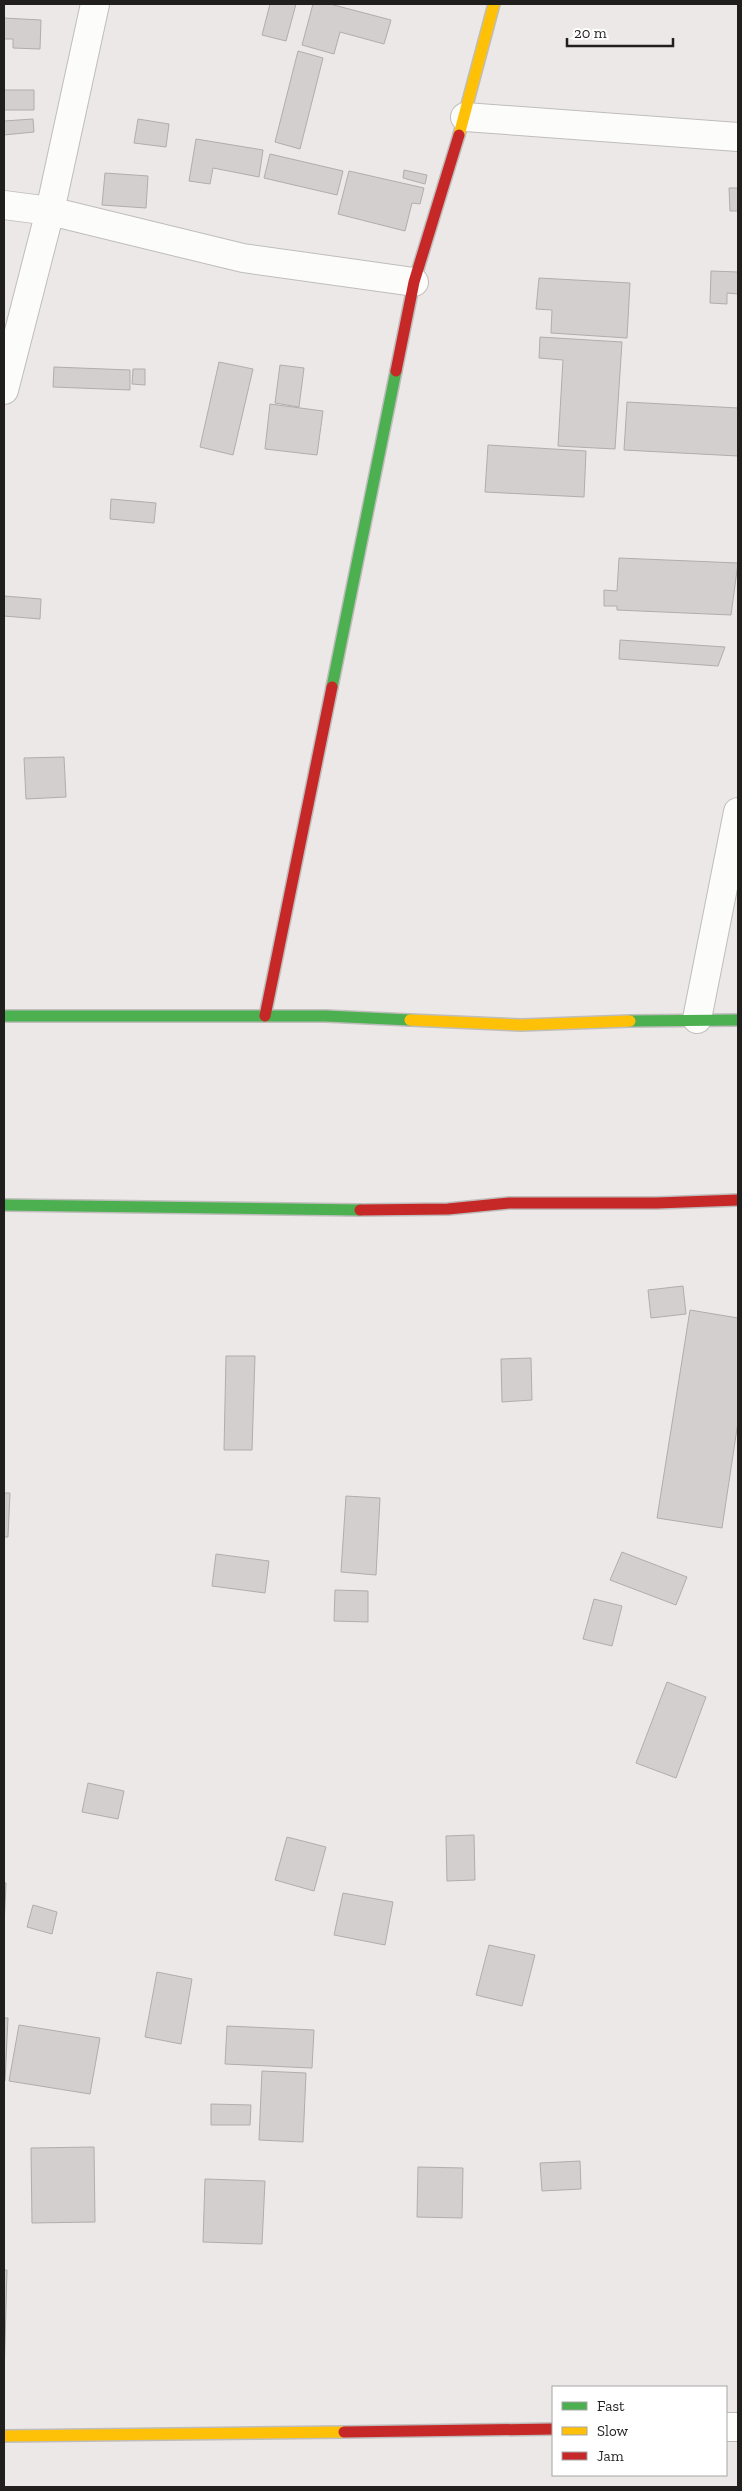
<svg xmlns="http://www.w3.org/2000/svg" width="742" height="2491" font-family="'Zilla Slab',serif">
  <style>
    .building { fill: #d2cfce; stroke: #b0adac }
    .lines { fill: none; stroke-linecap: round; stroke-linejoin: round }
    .street-casing { stroke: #bfbdbc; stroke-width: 30 }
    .fast-casing { stroke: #bfbdbc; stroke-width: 14 }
    .slow-casing { stroke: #bfbdbc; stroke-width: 14 }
    .jam-casing { stroke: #bfbdbc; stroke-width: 14 }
    .street { stroke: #fcfcfb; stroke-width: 28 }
    .fast { stroke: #4caf50; stroke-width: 11 }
    .slow { stroke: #ffc107; stroke-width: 11 }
    .jam { stroke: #c62828; stroke-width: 11 }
  </style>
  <rect width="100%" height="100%" fill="#ece8e7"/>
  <path class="building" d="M 270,4 L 296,4 L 286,41 L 262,35 Z
    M 313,4 L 330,4 L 391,20 L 384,44 L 340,32 L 334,54 L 302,45 Z
    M 4,18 L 41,20 L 40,49 L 13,48 L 13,39 L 4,39 Z
    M 298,51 L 323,58 L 300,149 L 275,142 Z
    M 4,90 L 34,90 L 34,110 L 4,110 Z
    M 33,119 L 34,132 L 4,135 L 4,121 Z
    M 138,119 L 169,124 L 166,147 L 134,143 Z
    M 196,139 L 263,150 L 259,177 L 213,168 L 210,184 L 189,181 Z
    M 270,154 L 343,171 L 337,195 L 264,178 Z
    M 404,170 L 427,175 L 425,184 L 403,178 Z
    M 349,171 L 424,188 L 420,204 L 412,203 L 405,231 L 338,214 Z
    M 105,173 L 148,176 L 146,208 L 102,205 Z
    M 729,188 L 738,188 L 738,211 L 730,211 Z
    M 711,271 L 738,272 L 738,294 L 727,293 L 727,304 L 710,303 Z
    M 539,278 L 630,283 L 627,338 L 551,333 L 552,310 L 536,309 Z
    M 540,337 L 622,342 L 615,449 L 558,446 L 563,360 L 539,358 Z
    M 219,362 L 253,369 L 233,455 L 200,447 Z
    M 280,365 L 304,368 L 299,407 L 275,403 Z
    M 54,367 L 130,370 L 130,390 L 53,387 Z
    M 133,369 L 145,369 L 145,385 L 132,384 Z
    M 627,402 L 738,408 L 738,456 L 624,450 Z
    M 270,404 L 323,411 L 317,455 L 265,449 Z
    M 488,445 L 586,451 L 584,497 L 485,492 Z
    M 111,499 L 156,503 L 154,523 L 110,519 Z
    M 619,558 L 738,563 L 731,615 L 617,610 L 617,606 L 604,606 L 604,590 L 617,591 Z
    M 4,596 L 41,599 L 40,619 L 4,616 Z
    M 620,640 L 725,647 L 718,666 L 619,659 Z
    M 64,757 L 66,797 L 26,799 L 24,758 Z
    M 683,1286 L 686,1314 L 651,1318 L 648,1290 Z
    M 690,1310 L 738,1318 L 738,1422 L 722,1528 L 657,1518 Z
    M 226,1356 L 255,1356 L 252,1450 L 224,1450 Z
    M 531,1358 L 532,1400 L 502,1402 L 501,1359 Z
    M 4,1493 L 10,1493 L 8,1537 L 4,1537 Z
    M 346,1496 L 380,1498 L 376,1575 L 341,1572 Z
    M 622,1552 L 687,1577 L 676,1605 L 610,1580 Z
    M 216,1554 L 269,1561 L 265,1593 L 212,1586 Z
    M 335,1590 L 368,1591 L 368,1622 L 334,1621 Z
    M 594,1599 L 622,1606 L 612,1646 L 583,1639 Z
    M 667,1682 L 706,1697 L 676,1778 L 636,1763 Z
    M 88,1783 L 124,1791 L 118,1819 L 82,1812 Z
    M 474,1835 L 475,1880 L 447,1881 L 446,1836 Z
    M 287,1837 L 326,1847 L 314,1891 L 275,1880 Z
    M 4,1882 L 6,1883 L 4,1926 Z
    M 343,1893 L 393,1902 L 385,1945 L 334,1935 Z
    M 33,1905 L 57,1912 L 52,1934 L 27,1927 Z
    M 489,1945 L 535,1955 L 522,2006 L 476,1995 Z
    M 157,1972 L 192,1979 L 181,2044 L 145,2037 Z
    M 4,2018 L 8,2018 L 5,2081 L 4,2081 Z
    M 19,2025 L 100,2038 L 90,2094 L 9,2081 Z
    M 227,2026 L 314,2030 L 312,2068 L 225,2064 Z
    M 262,2071 L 306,2073 L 303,2142 L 259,2140 Z
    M 211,2104 L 251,2105 L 250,2125 L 211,2125 Z
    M 94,2147 L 95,2222 L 32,2223 L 31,2148 Z
    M 580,2161 L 581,2189 L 542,2191 L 540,2163 Z
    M 418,2167 L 463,2168 L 462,2218 L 417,2217 Z
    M 205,2179 L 265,2181 L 262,2244 L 203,2242 Z
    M 4,2270 L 7,2270 L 4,2379 Z"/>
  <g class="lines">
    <g class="street-casing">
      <path id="street" d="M 465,117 L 738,137
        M 4,205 L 50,211 L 243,258 L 414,282
        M 4,390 L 50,211 L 95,4
        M 697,1019 L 738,812
        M 726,2427 L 738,2427"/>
    </g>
    <g class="fast-casing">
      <path id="fast" d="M 332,687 L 396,371
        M 4,1016 L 326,1016 L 410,1020
        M 630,1021 L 738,1020
        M 4,1205 L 360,1210"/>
    </g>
    <g class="slow-casing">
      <path id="slow" d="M 459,135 L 494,4
        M 410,1020 L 521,1025 L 630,1021
        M 4,2436 L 344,2432"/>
    </g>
    <g class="jam-casing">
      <path id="jam" d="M 396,371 L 414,282 L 459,135
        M 265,1016 L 332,687
        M 360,1210 L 448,1209 L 509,1203 L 657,1203 L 738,1200
        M 344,2432 L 553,2429"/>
    </g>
    <use href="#street" class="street"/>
    <use href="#fast" class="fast"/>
    <use href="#slow" class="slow"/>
    <use href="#jam" class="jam"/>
  </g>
  <rect width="742" height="2491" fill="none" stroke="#211f1e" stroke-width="10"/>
  <rect x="552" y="2386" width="175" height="90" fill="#ffffff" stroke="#a6a5a5"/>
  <rect x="562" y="2402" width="25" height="8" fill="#4caf50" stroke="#a6a5a5"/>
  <text x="597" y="2411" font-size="15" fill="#211f1e">Fast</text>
  <rect x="562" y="2427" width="25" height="8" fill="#ffc107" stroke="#a6a5a5"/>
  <text x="597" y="2436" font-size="15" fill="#211f1e">Slow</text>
  <rect x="562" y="2452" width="25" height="8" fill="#c62828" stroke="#a6a5a5"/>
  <text x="597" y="2461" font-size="15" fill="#211f1e">Jam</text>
  <path d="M567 38v8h106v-8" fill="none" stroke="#211f1e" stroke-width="2.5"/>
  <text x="574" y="38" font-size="15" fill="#211f1e" stroke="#ffffff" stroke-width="4" paint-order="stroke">20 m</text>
</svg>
